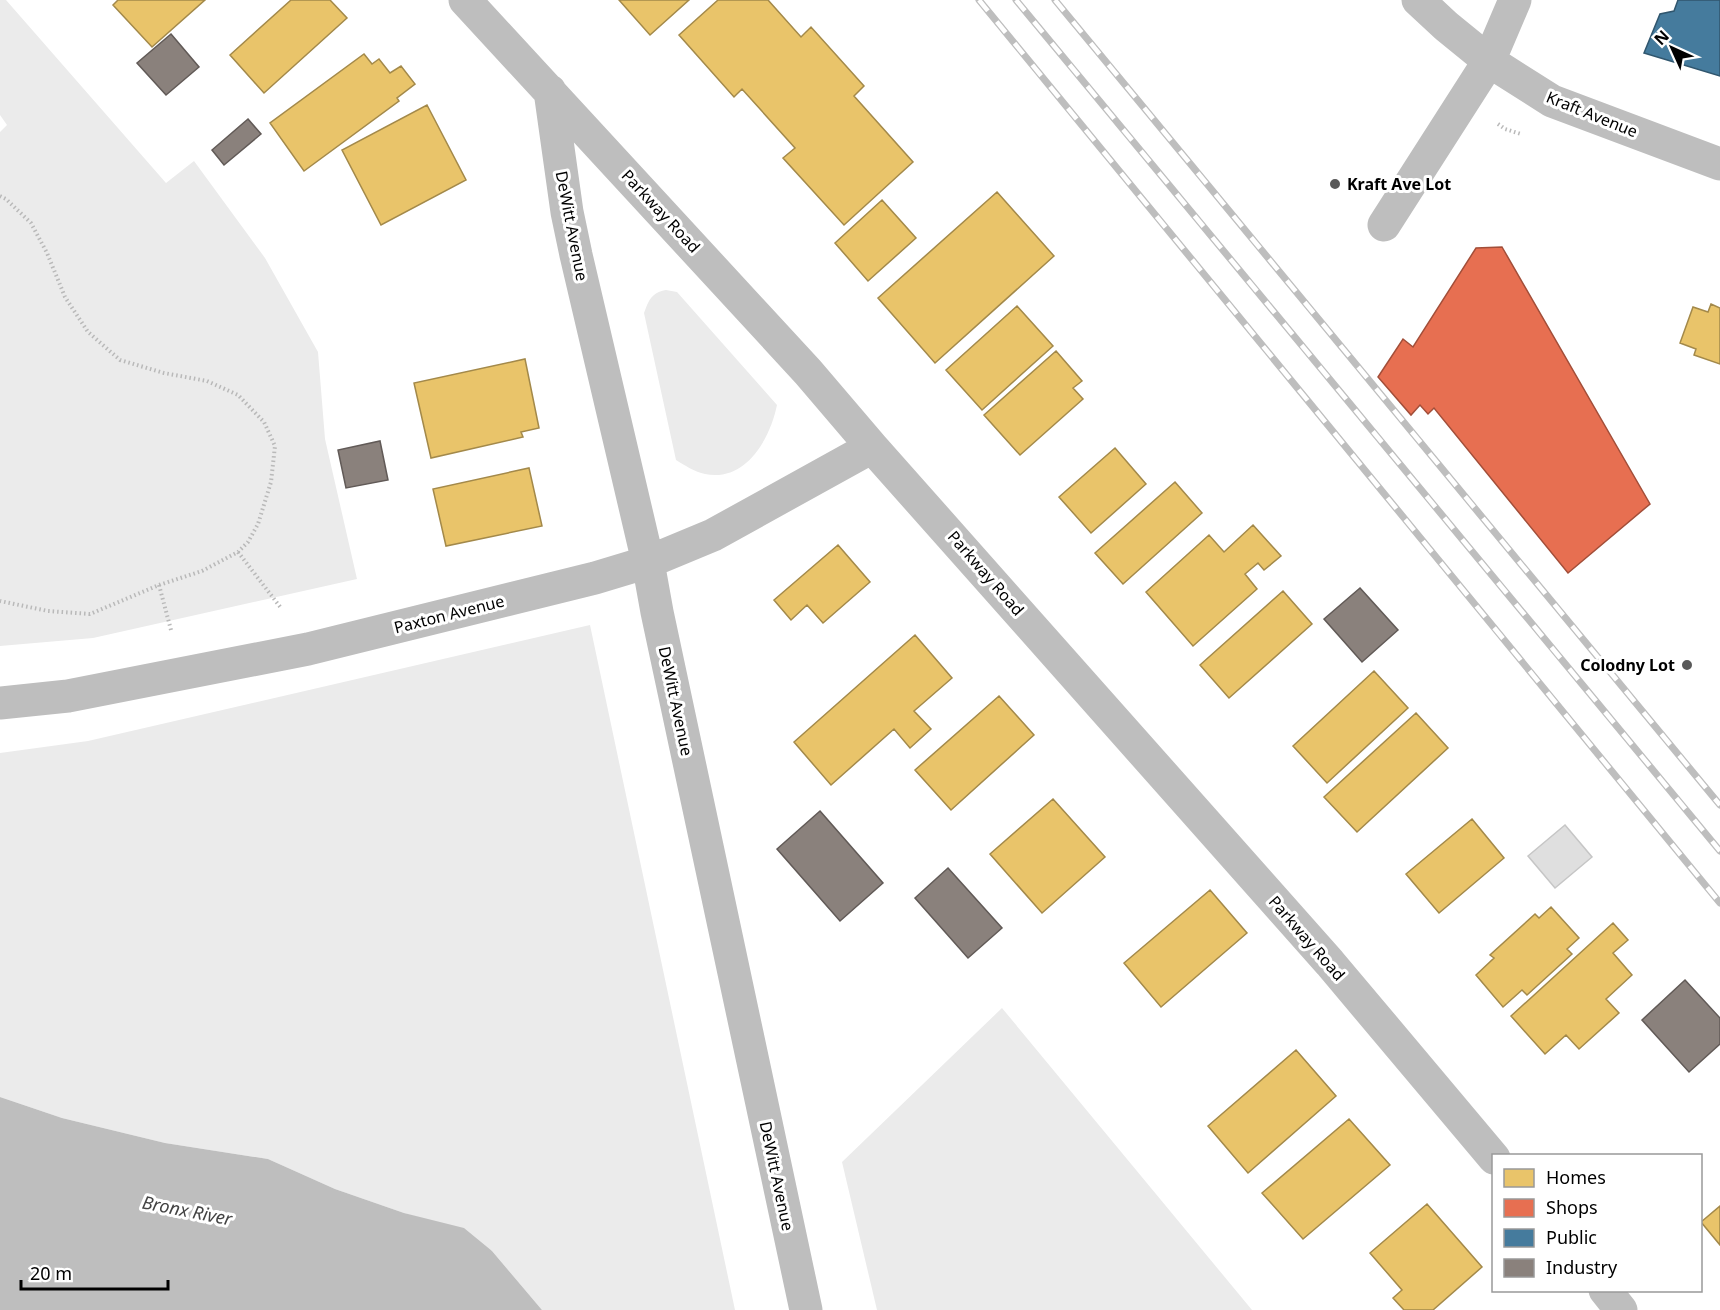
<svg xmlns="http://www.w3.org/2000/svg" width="1720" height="1310" font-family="'Noto Sans',sans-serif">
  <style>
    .green { fill: #ebebeb }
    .water { fill: #bebebe }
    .homes { fill: #e9c46a; stroke: #a3894a; stroke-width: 1.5 }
    .shops { fill: #e76f51; stroke: #a24e39; stroke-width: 1.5 }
    .public { fill: #457b9d; stroke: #30566e; stroke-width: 1.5 }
    .industry { fill: #8a817c; stroke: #615a57; stroke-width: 1.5 }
    .building { fill: #dfdfdf; stroke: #c6c6c6; stroke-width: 1.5 }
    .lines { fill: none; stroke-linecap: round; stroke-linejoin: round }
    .path { stroke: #b9b9b9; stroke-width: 4; stroke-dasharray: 1.5 3; stroke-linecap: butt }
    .minor { stroke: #bebebe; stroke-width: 33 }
    .rail-casing { stroke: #bebebe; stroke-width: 7 }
    .rail { stroke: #fff; stroke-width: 4.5; stroke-dasharray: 14; stroke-linecap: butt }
    .poi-dot { fill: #595959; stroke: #fff; stroke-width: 2 }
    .labels { text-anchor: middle; stroke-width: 6; stroke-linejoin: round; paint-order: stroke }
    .street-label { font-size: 16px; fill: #000; stroke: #fff }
    .poi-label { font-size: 16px; font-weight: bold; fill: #000; stroke: #fff; text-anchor: start }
    .water-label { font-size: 18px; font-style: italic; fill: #434343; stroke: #fff }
  </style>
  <rect width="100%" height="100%" fill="#fff"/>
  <path class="green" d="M 0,0 L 6,0 L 166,183 L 194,161 L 265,258 L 318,352 L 325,439 L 357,579 L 93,638 L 0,646 L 0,132 L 7,125 L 0,115 Z
    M 666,290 L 677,292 L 777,405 C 770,439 746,482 705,474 C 695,472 684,465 676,460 L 644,313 C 649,300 651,293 666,290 Z
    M 590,625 L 735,1310 L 542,1310 L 492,1251 L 431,1221 L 404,1213 L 335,1189 L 268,1159 L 165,1143 L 62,1118 L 0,1097 L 0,753 L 88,741 Z
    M 1002,1008 L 1252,1310 L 877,1310 L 842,1162 Z"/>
  <path class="water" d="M 0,1097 L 62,1118 L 165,1143 L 268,1159 L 335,1189 L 404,1213 L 464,1228 L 492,1251 L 542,1310 L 0,1310 Z"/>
  <path class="homes" d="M 118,0 L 205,0 L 152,47 L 113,5 Z
    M 291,0 L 330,0 L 347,18 L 264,93 L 230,55 Z
    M 619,0 L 689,0 L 650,35 Z
    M 718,0 L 768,0 L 801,37 L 811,27 L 864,86 L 854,96 L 913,162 L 844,225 L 783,158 L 795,148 L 742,89 L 734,97 L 679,35 Z
    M 364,54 L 372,64 L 379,59 L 390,73 L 401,66 L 415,84 L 397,98 L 399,101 L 304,171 L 270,123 Z
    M 427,105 L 466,180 L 381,225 L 342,150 Z
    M 997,192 L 1054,256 L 935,363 L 878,298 Z
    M 882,200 L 916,238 L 868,281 L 835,243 Z
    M 1711,304 L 1720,308 L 1720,364 L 1694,355 L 1696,349 L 1680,343 L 1693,307 L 1708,312 Z
    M 1017,306 L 1053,346 L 982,410 L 946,370 Z
    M 1056,351 L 1082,381 L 1073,388 L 1083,399 L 1020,455 L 984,415 Z
    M 525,359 L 539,428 L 521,432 L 523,437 L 431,458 L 414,383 Z
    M 1115,448 L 1146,484 L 1091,533 L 1059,497 Z
    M 529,468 L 542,526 L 446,546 L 433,489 Z
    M 1175,482 L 1202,513 L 1123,584 L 1095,553 Z
    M 1253,525 L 1281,556 L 1264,570 L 1258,563 L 1245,574 L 1257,589 L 1193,646 L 1146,592 L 1209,535 L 1224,552 Z
    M 838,545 L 870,582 L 823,623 L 807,605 L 791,620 L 774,600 Z
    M 1283,591 L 1312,624 L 1229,698 L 1200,665 Z
    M 915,635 L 952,678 L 914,711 L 931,729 L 910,748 L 894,729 L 831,785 L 794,742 Z
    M 1374,671 L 1408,708 L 1327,783 L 1293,746 Z
    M 999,696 L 1034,735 L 951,810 L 915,770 Z
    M 1416,713 L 1448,748 L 1357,832 L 1324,797 Z
    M 1053,799 L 1105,857 L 1042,913 L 990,854 Z
    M 1472,819 L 1504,858 L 1439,913 L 1406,874 Z
    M 1210,890 L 1247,933 L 1161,1007 L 1124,963 Z
    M 1551,907 L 1579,938 L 1567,949 L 1572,954 L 1527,995 L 1522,990 L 1503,1007 L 1476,975 L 1494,958 L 1490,955 L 1535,914 L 1539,918 Z
    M 1613,923 L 1628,940 L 1613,953 L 1632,975 L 1606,999 L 1619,1013 L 1579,1049 L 1566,1035 L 1545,1054 L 1511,1016 Z
    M 1296,1050 L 1336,1096 L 1248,1173 L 1208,1126 Z
    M 1349,1119 L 1390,1165 L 1303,1239 L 1262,1193 Z
    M 1427,1204 L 1482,1267 L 1433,1310 L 1404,1310 L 1393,1298 L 1402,1290 L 1370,1253 Z
    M 1720,1206 L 1720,1245 L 1701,1222 Z"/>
  <path class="shops" d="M 1502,247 L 1650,504 L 1568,573 L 1434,408 L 1428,414 L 1420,405 L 1411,415 L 1378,377 L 1403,339 L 1413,347 L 1476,248 Z"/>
  <path class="public" d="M 1678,0 L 1720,0 L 1720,76 L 1644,53 L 1660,14 L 1674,11 Z"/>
  <path class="industry" d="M 171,34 L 199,67 L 166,95 L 137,63 Z
    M 248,119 L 261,134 L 224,165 L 212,150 Z
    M 380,441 L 388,480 L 346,488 L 338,450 Z
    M 1360,588 L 1398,630 L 1362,662 L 1324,619 Z
    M 820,811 L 883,883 L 840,921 L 777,849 Z
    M 948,868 L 1002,928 L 968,958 L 915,898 Z
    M 1685,980 L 1720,1018 L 1720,1044 L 1689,1072 L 1642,1020 Z"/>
  <path class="building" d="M 1565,825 L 1592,857 L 1555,888 L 1528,856 Z"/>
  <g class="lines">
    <path class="path" d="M 1498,124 L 1505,129 L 1521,134
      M 0,196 L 6,199 L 31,223 L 47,253 L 65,297 L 88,332 L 120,360 L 164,373 L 207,381 L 238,395 L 264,422 L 275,446 L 271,482 L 258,524 L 248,542 L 238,552 L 202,571 L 159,585 L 90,614 L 48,611 L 0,601
      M 238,552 L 281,608
      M 159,585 L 171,630"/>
    <path class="minor" d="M 465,0 L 808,372 L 872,447 L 1330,963 L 1494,1158
      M 1418,0 L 1446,26 L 1489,61 L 1552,101 L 1720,164
      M 550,91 L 567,212 L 576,255 L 648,562 L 657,612 L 806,1310
      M 1384,225 L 1489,61 L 1515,0
      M 0,703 L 68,696 L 308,649 L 595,578 L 648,562 L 713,535 L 872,447
      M 1605,1290 L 1621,1310"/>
    <g class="rail-casing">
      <path id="rail" d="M 979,0 L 1720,903
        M 1016,0 L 1720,851
        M 1055,0 L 1720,805"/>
    </g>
    <use href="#rail" class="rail"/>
  </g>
  <g class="poi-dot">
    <circle cx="1335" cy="184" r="6"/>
    <circle cx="1687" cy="665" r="6"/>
  </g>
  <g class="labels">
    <g class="street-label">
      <text transform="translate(1592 114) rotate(22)" y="6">Kraft Avenue</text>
      <text transform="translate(661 211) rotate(47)" y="6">Parkway Road</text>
      <text transform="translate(572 226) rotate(79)" y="6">DeWitt Avenue</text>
      <text transform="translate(986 573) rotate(49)" y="6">Parkway Road</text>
      <text transform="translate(449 614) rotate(-14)" y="6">Paxton Avenue</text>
      <text transform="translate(676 701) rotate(78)" y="6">DeWitt Avenue</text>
      <text transform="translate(1307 938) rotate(49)" y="6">Parkway Road</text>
      <text transform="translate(777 1176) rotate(78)" y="6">DeWitt Avenue</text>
    </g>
    <g class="poi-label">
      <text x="1347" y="190">Kraft Ave Lot</text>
      <text x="1675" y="671" text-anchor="end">Colodny Lot</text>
    </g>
    <g class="water-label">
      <text transform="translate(187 1211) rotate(11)" y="6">Bronx River</text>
    </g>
  </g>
  <rect x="1492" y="1154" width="210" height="138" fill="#ffffff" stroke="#999999" stroke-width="1.5"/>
  <rect x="1504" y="1169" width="30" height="18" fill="#e9c46a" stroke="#999999" stroke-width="1.5"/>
  <text x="1546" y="1184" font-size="18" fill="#000000">Homes</text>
  <rect x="1504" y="1199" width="30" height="18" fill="#e76f51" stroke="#999999" stroke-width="1.5"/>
  <text x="1546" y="1214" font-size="18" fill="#000000">Shops</text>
  <rect x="1504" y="1229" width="30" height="18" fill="#457b9d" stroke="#999999" stroke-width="1.5"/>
  <text x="1546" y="1244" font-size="18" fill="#000000">Public</text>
  <rect x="1504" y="1259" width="30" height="18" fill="#8a817c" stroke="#999999" stroke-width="1.5"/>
  <text x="1546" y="1274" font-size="18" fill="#000000">Industry</text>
  <g transform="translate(1672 48) rotate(315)" stroke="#ffffff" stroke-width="4.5" paint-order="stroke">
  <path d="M0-4.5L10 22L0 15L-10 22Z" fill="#000000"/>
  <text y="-9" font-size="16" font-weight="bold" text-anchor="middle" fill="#000000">N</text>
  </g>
  <path d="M21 1280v9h147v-9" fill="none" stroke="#000000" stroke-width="3"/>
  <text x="30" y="1280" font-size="18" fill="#000000" stroke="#ffffff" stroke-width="4.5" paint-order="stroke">20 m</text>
</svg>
